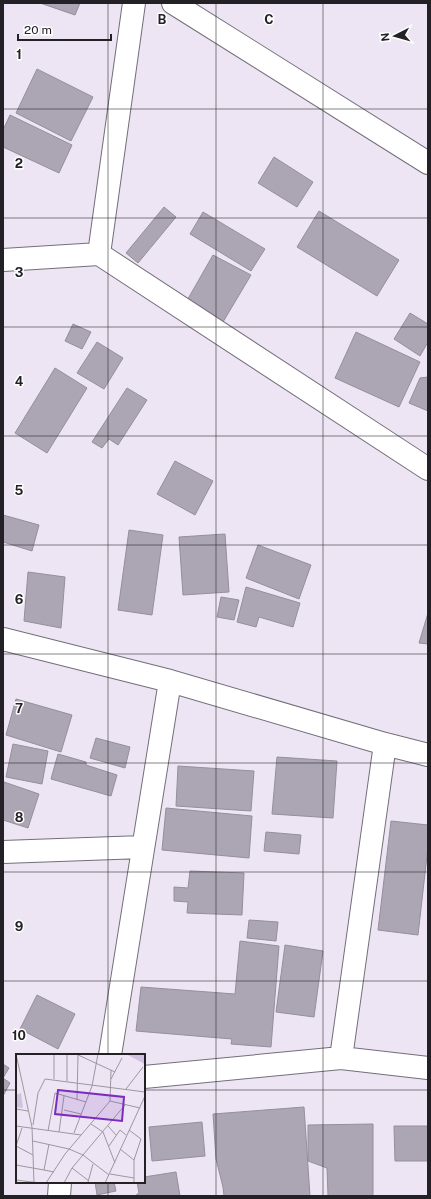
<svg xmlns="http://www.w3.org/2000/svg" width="431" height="1199" font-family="'Public Sans',sans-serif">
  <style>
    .building { fill: #aca5b3; stroke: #958e9b }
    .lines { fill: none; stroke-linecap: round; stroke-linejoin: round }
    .minor-casing { stroke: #746e7a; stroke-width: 24 }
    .minor { stroke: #fff; stroke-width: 22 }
    .grid { fill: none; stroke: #242126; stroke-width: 1; stroke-opacity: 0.55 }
    .inset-road { fill: none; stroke: #9d97a1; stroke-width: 1 }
    .view { fill: #7b2cbf; fill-opacity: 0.15; stroke: #7b2cbf; stroke-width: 2 }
    .inset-edge { fill: none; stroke: #242126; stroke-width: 2 }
    .grid-label { font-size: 13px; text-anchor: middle; font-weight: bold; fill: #242126; stroke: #fff; stroke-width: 3; stroke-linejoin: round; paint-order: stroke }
  </style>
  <rect width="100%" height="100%" fill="#ede5f3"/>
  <path class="building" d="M 40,3 L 80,3 L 75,15 Z
    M 37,69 L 93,97 L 71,141 L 16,113 Z
    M 10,115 L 72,145 L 59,173 L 3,147 L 3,130 Z
    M 274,157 L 313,182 L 297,207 L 258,183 Z
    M 164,207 L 176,217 L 138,263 L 126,253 Z
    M 319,211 L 399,260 L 377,296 L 297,247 Z
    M 203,212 L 265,249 L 251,271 L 190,234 Z
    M 213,255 L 251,275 L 223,322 L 185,304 Z
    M 410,313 L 428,324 L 428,342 L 420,356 L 394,339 Z
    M 73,324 L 91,332 L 82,349 L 65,341 Z
    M 356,332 L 420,362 L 399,407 L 335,378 Z
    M 97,342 L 123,358 L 104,389 L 77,373 Z
    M 55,368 L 87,388 L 47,453 L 15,433 Z
    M 428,377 L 428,411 L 409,403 L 420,378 Z
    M 127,388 L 147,400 L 118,445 L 109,439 L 102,448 L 92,442 Z
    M 175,461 L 213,481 L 195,515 L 157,494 Z
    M 3,515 L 39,525 L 32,551 L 3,542 Z
    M 129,530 L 163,535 L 152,615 L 118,610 Z
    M 225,534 L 229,592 L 183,595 L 179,537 Z
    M 258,545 L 311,565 L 299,599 L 246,578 Z
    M 28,572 L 65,577 L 61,628 L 24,621 Z
    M 246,587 L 300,603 L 293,627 L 259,617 L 256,627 L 237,622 Z
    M 221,597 L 239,600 L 234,620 L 217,617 Z
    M 428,613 L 428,644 L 419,643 Z
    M 16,699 L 72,715 L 61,752 L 6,735 Z
    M 96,738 L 130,747 L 125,768 L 90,758 Z
    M 13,744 L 48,751 L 42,784 L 6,777 Z
    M 58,754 L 86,762 L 86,765 L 117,775 L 111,796 L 51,779 Z
    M 277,757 L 337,761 L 333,818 L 272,814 Z
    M 178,766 L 254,771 L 251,811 L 176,806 Z
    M 4,782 L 39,794 L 28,828 L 3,820 L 3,787 Z
    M 166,808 L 252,816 L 249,858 L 162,850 Z
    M 391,821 L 428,825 L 428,847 L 418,935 L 378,930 Z
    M 266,832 L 301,835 L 299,854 L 264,851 Z
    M 190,871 L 244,873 L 242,915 L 187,913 L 188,902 L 174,901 L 174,887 L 188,888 Z
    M 249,920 L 278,922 L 276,941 L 247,938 Z
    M 240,941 L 279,946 L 271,1047 L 231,1044 L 232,1039 L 136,1031 L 141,987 L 235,994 Z
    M 285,945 L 323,951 L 314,1017 L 276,1012 Z
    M 37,995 L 75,1014 L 58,1049 L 20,1029 Z
    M 3,1064 L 9,1068 L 3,1078 L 10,1083 L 3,1096 Z
    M 304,1107 L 310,1196 L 224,1196 L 223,1187 L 216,1159 L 213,1114 Z
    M 202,1122 L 205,1156 L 152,1161 L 149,1127 Z
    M 373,1124 L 373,1196 L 328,1196 L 327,1168 L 308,1161 L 308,1125 Z
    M 394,1126 L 428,1126 L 428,1161 L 395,1161 Z
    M 176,1172 L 180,1196 L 135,1196 L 139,1193 L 137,1182 L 144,1182 L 144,1177 Z
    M 95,1182 L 114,1182 L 116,1191 L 97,1195 Z"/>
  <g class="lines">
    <g class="minor-casing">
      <path id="minor" d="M 173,3 L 428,163
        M 99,254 L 134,3
        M 3,260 L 99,254 L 428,469
        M 3,639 L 170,681 L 385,744 L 428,755
        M 3,852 L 143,847
        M 110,1055 L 170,681
        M 341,1058 L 385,744
        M 144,1077 L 341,1058 L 428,1068
        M 59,1196 L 60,1182"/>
    </g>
    <use href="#minor" class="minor"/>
  </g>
  <path class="grid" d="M 108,3 L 108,1055M 216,3 L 216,1196M 323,3 L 323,1196M 3,109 L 428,109M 3,218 L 428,218M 3,327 L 428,327M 3,436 L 428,436M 3,545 L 428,545M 3,654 L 428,654M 3,763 L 428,763M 3,872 L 428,872M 3,981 L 428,981M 3,1090 L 17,1090M 144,1090 L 428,1090M 108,1182 L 108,1196"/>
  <g transform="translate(16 1054)">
    <rect width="129" height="129" fill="#ede5f3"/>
    <path d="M 110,0 L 129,0 L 129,12 L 127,9 ZM 5,39 L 7,54 L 0,53 L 0,41 Z" fill="#d0c1de"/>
    <path class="inset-road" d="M 0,0 L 16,73 L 18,129M 51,0 L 51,27M 60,0 L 99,18M 38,25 L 38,0M 95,25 L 106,4M 110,35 L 127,13M 61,46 L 62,1M 94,47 L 124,54M 0,55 L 12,57M 48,56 L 65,60M 75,70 L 87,78 L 99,109M 17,71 L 22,39 L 29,25 L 129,38M 0,72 L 65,81M 92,72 L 100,81M 113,76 L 125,85 L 118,106 L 118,129M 32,77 L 39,39 L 70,48M 43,78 L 48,42M 58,79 L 76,32 L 82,0M 17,87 L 53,95 L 67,101 L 93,121M 33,90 L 28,116 L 38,118M 0,92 L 17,101M 0,92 L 6,74M 93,92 L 104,76 L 110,81M 104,95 L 118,106M 0,111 L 28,116M 56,114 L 73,127M 94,120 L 118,124M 0,126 L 24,129M 72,128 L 77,110M 30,129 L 49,100 L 94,47 L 95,16M 48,129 L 56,114 L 109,51M 89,129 L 129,42"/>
    <path class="view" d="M 42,36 L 108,43 L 106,67 L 39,60 Z"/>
    <rect width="129" height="129" class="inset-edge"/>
  </g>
  <g class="grid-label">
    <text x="162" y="24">B</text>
    <text x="269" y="24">C</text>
    <text x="19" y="59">1</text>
    <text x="19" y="168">2</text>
    <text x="19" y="277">3</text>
    <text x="19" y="386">4</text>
    <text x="19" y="495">5</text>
    <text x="19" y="604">6</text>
    <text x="19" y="713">7</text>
    <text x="19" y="822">8</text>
    <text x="19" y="931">9</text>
    <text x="19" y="1040">10</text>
  </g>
  <rect width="431" height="1199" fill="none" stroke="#242126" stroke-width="8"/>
  <g transform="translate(395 36) rotate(264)" stroke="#ffffff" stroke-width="3" paint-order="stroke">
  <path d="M0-3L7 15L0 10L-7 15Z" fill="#242126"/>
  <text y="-6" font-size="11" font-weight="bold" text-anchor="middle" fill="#242126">N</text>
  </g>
  <path d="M18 34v6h93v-6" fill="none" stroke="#242126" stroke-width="2"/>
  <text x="24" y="34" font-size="12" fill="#242126" stroke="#ffffff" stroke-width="3" paint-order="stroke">20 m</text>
</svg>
